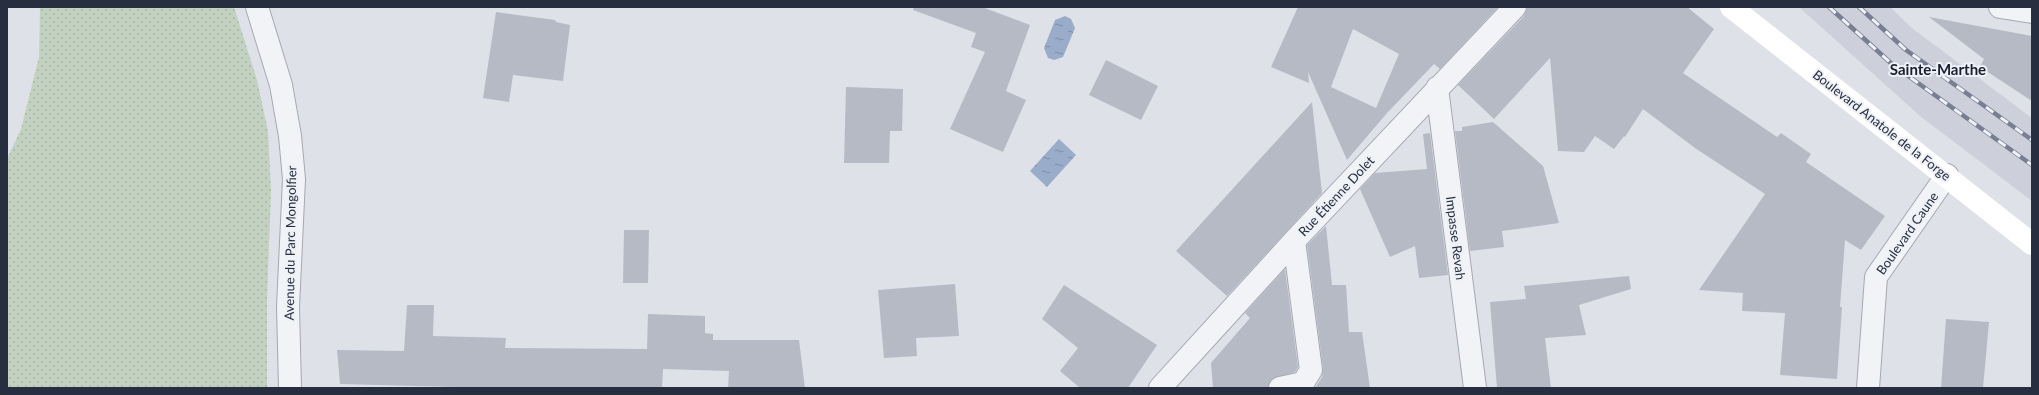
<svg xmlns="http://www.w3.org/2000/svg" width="2039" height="395" font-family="Lato,sans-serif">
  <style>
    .built { fill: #cdd0da }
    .grass { fill: url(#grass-dots) }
    .water { fill: url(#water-ripples) }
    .building { fill: #b6bac5; fill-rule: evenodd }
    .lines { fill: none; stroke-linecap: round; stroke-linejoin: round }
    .minor-casing { stroke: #a4a8b2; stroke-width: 24 }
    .minor { stroke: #f1f3f7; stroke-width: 22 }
    .secondary { stroke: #fff; stroke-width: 22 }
    .rail-casing { stroke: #787f92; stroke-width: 4.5 }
    .rail { stroke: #eef1f6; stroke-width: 3; stroke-dasharray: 9; stroke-linecap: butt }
    .labels { text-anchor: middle; stroke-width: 4; stroke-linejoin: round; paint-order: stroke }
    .street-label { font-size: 13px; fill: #272e3f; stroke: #eef1f6 }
    .quarter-label { font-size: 15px; font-weight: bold; fill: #1a1f30; stroke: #eef1f6 }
  </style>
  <defs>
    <pattern id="grass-dots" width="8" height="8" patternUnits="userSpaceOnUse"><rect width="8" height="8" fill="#c3d2c0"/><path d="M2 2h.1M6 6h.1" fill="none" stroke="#a8b5a6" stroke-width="1.8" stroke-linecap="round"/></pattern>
    <pattern id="water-ripples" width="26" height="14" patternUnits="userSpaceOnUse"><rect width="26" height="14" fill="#99acc9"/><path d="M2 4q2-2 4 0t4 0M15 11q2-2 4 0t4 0" fill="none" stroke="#7d8ca5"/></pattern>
  </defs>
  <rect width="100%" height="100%" fill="#dfe1e8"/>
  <path class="built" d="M 1799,7 L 1890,7 L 1912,28 L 2032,118 L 2032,201 L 1920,116 Z"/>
  <path class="grass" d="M 40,7 L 234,7 L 257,80 L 268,131 L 271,191 L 267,300 L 267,388 L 7,388 L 7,159 L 21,129 L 39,57 Z"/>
  <path class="water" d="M 1065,16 L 1071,19 L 1075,28 L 1063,57 L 1054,60 L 1048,58 L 1044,48 L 1055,20 Z
    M 1059,139 L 1076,155 L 1047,187 L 1030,171 Z"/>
  <path class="building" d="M 914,7 L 982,7 L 1030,25 L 1006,91 L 1026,100 L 1003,152 L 950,129 L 985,52 L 971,47 L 976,33 L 913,10 Z
    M 1298,7 L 1498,7 L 1440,69 L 1434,64 L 1387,113 L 1347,160 L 1308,72 L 1309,83 L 1271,67 ZM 1353,29 L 1399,54 L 1376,108 L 1331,87 Z
    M 1527,7 L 1687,7 L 1714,29 L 1683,73 L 1777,137 L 1781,133 L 1811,154 L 1806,162 L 1885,216 L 1861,250 L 1845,240 L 1840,307 L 1842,307 L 1837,379 L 1780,375 L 1785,313 L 1742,311 L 1743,293 L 1699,290 L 1765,194 L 1695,148 L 1643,109 L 1625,137 L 1624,136 L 1614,149 L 1595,136 L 1584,152 L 1558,151 L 1550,58 L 1494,119 L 1458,85 L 1524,16 Z
    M 496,12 L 555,20 L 556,22 L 570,25 L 563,81 L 513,75 L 509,102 L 483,98 Z
    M 1929,17 L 2032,36 L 2032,101 L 1980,67 L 1984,59 Z
    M 1106,60 L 1158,86 L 1141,120 L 1089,95 Z
    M 846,87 L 903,89 L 902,131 L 890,131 L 889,163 L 844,163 Z
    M 1312,102 L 1322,193 L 1227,296 L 1176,251 Z
    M 1493,122 L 1543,166 L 1559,223 L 1502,231 L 1504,247 L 1470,251 L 1455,131 L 1462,131 L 1462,127 Z
    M 1430,133 L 1448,275 L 1419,278 L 1415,246 L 1390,257 L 1360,189 L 1375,173 L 1427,169 L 1423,134 Z
    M 1326,226 L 1332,285 L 1346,285 L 1349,332 L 1362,332 L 1370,388 L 1315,388 L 1322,377 L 1323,368 L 1307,245 Z
    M 624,230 L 649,230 L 648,283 L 623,283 Z
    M 1285,269 L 1298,367 L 1295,372 L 1272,379 L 1268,388 L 1213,388 L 1211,363 L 1250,318 L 1245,313 Z
    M 1629,276 L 1631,289 L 1579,305 L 1586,335 L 1545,338 L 1551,388 L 1497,388 L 1490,302 L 1526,299 L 1524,286 Z
    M 955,284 L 959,336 L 916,338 L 917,356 L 884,358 L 878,290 Z
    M 1064,285 L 1157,345 L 1128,388 L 1080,388 L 1060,371 L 1078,348 L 1042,319 Z
    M 407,305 L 434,305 L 433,336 L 506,338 L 505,348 L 647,349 L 648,314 L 705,316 L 705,333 L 713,334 L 713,340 L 799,340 L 805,388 L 728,388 L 729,371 L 663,369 L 662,388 L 492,388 L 340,384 L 337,350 L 404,351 Z
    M 1946,319 L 1989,322 L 1983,388 L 1941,388 Z"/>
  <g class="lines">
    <g class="minor-casing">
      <path id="minor" d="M 257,7 L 281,85 L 290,136 L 294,179 L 288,307 L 290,388
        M 2000,7 L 2032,12
        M 1437,88 L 1475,388
        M 1160,388 L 1294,241 L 1515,7
        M 1280,388 L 1303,383 L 1311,370 L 1294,241
        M 1868,388 L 1876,277 L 1947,175"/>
    </g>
    <use href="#minor" class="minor"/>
    <path class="secondary" d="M 1731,7 L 2032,244"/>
    <g class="rail-casing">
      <path id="rail" d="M 1829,7 L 1893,65 L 2032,165
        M 1859,7 L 1906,50 L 2032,140"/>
    </g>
    <use href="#rail" class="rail"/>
  </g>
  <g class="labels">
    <g class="street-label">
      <text transform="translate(1882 125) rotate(38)" y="5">Boulevard Anatole de la Forge</text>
      <text transform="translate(1336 196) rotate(-47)" y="5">Rue Étienne Dolet</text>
      <text transform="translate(1907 233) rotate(-55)" y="5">Boulevard Caune</text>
      <text transform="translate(1456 238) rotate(83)" y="5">Impasse Revah</text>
      <text transform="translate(290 243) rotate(-89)" y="5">Avenue du Parc Mongolfier</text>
    </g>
    <g class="quarter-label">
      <text x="1938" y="75">Sainte-Marthe</text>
    </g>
  </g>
  <rect width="2039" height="395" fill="none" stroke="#272e3f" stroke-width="16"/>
</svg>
